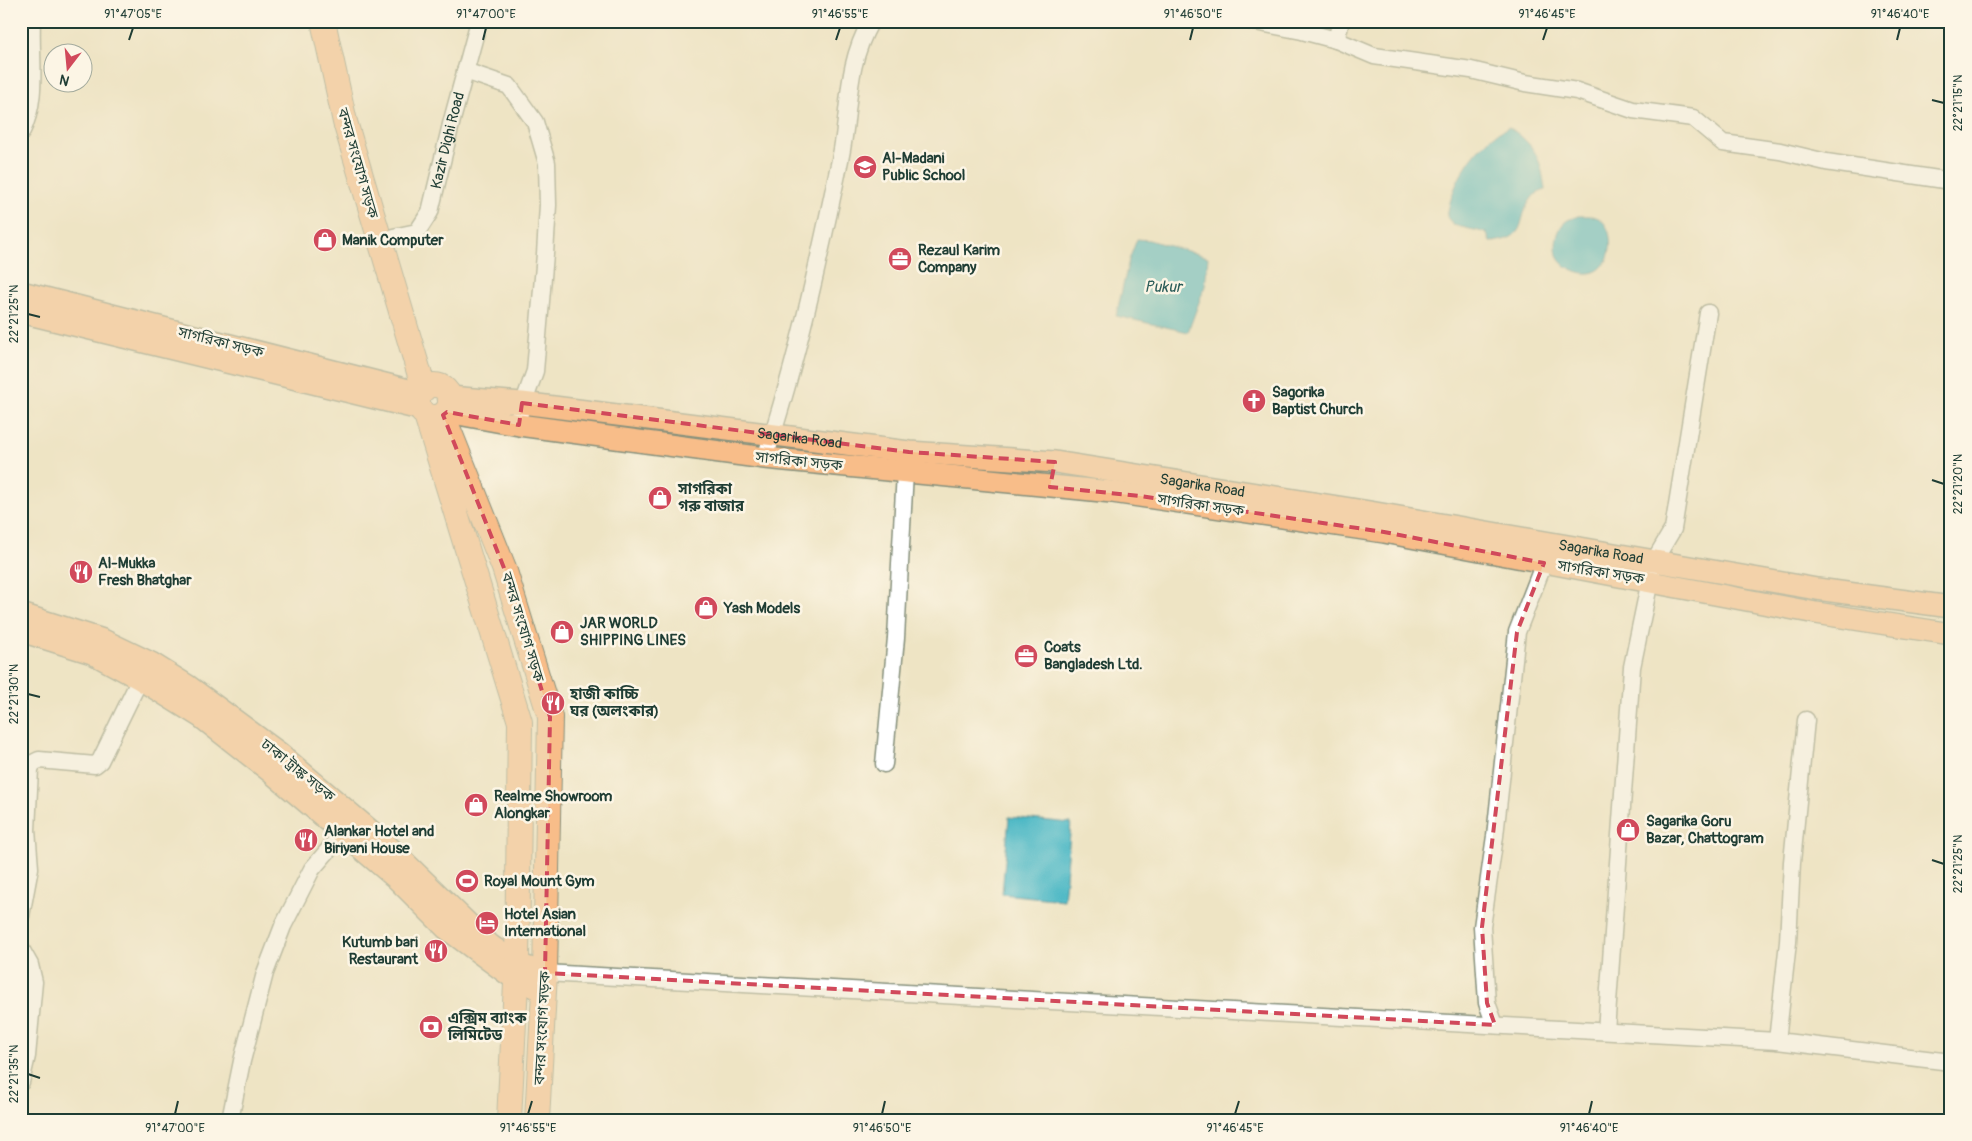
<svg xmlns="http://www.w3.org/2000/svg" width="1972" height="1141" font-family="Pangolin,'Noto Sans Bengali',sans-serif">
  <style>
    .water { fill: #4ab7c5; stroke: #347a7c }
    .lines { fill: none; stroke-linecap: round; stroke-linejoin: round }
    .minor-casing { stroke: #86907c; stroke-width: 19 }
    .major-casing { stroke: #86907c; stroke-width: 24 }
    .highway-casing { stroke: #86907c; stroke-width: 26 }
    .minor { stroke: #fff; stroke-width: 16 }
    .major { stroke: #f8bd89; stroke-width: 21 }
    .highway { stroke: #f8bd89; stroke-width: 24 }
    .marked { fill: none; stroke: #d1495b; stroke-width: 4; stroke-dasharray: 10 6; stroke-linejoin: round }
    .ticks { fill: none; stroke: #1f3d34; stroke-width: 2 }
    .labels { text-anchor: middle; stroke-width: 5; stroke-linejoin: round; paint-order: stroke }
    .street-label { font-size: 15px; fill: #1f3d34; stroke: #fcf5e5 }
    .poi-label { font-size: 15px; font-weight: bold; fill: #1f3d34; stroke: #fcf5e5; text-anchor: start }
    .water-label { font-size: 16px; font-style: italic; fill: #2a5c58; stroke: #fcf5e5 }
    .neatline { fill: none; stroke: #1f3d34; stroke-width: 2 }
    .ticks-label { font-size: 12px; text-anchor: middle; fill: #1f3d34 }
  </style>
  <rect width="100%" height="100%" fill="#fcf5e5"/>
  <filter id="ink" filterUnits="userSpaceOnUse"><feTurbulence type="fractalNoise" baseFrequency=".02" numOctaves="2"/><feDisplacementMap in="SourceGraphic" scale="10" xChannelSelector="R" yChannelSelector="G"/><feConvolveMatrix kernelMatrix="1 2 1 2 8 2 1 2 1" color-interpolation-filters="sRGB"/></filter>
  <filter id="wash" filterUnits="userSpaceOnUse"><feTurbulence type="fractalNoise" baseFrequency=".0096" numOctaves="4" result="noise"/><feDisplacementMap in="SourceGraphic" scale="20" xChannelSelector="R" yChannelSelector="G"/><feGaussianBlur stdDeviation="1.12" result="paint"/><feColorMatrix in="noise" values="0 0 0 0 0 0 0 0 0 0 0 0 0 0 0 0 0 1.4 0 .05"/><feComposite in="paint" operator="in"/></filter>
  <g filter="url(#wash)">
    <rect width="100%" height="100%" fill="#eee4c4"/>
    <path class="water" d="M 1509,127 C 1536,146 1541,158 1545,190 C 1541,192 1534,194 1532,198 C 1515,219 1531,239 1490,242 L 1487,233 L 1453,225 L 1447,217 C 1452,182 1475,142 1509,127 Z
      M 1578,216 C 1586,216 1594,215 1600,219 C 1622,235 1609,296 1563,264 C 1552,256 1555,231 1565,222 C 1568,219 1574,218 1578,216 Z
      M 1137,239 L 1149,240 L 1208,257 L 1205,286 L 1188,332 L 1116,316 L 1129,260 Z
      M 1009,817 L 1071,823 L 1064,900 L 1002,894 Z"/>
  </g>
  <g filter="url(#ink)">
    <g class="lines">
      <g class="minor-casing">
        <g id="minor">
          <path d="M 1250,21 L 1302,31 L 1336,40 L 1341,21"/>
          <path d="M 1336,40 L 1374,56 L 1471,70 L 1525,83 L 1577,91 L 1633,110 L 1693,118 L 1723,143 L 1780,151 L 1826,162 L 1951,181"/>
          <path d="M 465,71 L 509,86 L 535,122 L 547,163 L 548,205 L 545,254 L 535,371 L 520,413"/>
          <path d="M 21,133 C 39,98 30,59 32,21"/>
          <path id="s1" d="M 393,237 L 417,232 L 430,212 L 452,120 L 479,21"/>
          <path d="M 765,458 C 797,361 819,260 840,160 C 851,110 844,68 871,21"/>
          <path d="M 884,764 L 896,638 L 905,472"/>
          <path d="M 21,916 L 30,868 L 27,830 L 30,769 L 33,763 L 39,760 L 95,765 L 100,761 L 140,679"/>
          <path d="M 21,949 L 30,965 L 34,982 L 27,1056 L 21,1082"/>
          <path d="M 545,973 L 1777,1041 L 1951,1062"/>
          <path d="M 1495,1025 L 1487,1003 L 1482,927 L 1495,836 L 1517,632 L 1544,563"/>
          <path d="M 1606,1031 L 1632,667 L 1654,561 L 1673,529 L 1708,313"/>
          <path d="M 1777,1041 L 1788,942 L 1792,862 L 1806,720"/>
          <path d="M 230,1120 L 242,1061 L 265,973 L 283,926 L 312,869 L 343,833"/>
        </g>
      </g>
      <g class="major-casing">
        <g id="major">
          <path d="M 21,292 L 420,393"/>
          <path d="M 21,312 L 420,409"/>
          <path id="s2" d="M 450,397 L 522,403 L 909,452 L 1055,462 L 1370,512 L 1817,589 L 1951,607"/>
          <path d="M 447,412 L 519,425 L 765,458 L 1112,492 L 1384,532 L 1816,613 L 1951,634"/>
          <path d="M 21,614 L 103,640 L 151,663 L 188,686 L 279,753 L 386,844 L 490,945 L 517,964 L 545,973"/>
          <path d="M 21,631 L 92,653 L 140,679 L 201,717 L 271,772 L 343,833 L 398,880 L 446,928 L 516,980 L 543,990"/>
        </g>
      </g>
      <g class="highway-casing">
        <path id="highway" d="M 323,21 L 345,122 L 424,389
          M418 401a16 16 0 1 1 32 0a16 16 0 1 1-32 0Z
          M 426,415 L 520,722 L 517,964 L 509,1120
          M 443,415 L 504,568 L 550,717 L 545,973 L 537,1120"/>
      </g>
      <use href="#minor" class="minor"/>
      <use href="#major" class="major"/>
      <use href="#highway" class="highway"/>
    </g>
  </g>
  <path d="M0 0H1972V1141H0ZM 522,403 L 909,452 L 1055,462 L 1050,487 L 1140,496 L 1384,532 L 1544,563 L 1517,632 L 1482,927 L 1487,1003 L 1495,1025 L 545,973 L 550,717 L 504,568 L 443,415 L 447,412 L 519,425 Z" fill="#eee4c4" fill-opacity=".55" fill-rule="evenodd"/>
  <path class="marked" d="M 522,403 L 909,452 L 1055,462 L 1050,487 L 1140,496 L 1384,532 L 1544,563 L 1517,632 L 1482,927 L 1487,1003 L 1495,1025 L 545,973 L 550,717 L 504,568 L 443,415 L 447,412 L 519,425 Z"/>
  <path class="ticks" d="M 129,40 L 133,28M 483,40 L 486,28M 836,40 L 840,28M 1190,40 L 1193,28M 1543,40 L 1547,28M 1897,40 L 1900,28M 1932,100 L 1944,103M 28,314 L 40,317M 1932,480 L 1944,484M 28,694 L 40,697M 1932,860 L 1944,864M 28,1074 L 40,1078M 175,1114 L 178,1101M 528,1114 L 532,1101M 882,1114 L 885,1101M 1235,1114 L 1239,1101M 1589,1114 L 1592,1101"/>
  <defs>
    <g id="school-disc" transform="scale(1.25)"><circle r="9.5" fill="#d1495b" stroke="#fcf5e5"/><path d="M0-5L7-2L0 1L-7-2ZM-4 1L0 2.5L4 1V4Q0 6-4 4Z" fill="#fff"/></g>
    <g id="shop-disc" transform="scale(1.25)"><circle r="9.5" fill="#d1495b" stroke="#fcf5e5"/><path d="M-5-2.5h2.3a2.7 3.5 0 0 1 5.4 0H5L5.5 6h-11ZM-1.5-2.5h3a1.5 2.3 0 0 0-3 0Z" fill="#fff"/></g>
    <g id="office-disc" transform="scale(1.25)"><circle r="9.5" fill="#d1495b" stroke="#fcf5e5"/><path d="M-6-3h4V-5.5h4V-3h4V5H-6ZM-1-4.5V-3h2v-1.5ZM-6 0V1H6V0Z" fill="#fff"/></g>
    <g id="church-disc" transform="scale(1.25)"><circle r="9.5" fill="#d1495b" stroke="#fcf5e5"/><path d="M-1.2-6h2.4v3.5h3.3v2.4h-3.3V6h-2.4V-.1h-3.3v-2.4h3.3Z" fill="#fff"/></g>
    <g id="restaurant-disc" transform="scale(1.25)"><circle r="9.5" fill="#d1495b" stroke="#fcf5e5"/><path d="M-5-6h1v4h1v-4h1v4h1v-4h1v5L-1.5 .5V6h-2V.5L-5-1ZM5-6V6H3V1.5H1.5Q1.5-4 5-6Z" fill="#fff"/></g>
    <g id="stadium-disc" transform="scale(1.25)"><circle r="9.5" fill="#d1495b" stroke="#fcf5e5"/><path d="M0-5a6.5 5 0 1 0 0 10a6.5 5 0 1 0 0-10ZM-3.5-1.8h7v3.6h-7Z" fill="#fff"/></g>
    <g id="hotel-disc" transform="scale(1.25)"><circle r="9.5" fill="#d1495b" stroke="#fcf5e5"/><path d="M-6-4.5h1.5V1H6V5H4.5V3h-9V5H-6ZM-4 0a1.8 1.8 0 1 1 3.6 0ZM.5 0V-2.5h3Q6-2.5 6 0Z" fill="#fff"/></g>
    <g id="bank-disc" transform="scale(1.25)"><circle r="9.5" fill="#d1495b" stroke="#fcf5e5"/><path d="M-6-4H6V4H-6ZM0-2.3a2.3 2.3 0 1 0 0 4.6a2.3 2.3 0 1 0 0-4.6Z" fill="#fff"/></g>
  </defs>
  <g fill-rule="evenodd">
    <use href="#school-disc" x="865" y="167"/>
    <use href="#shop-disc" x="325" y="240"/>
    <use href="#office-disc" x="900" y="259"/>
    <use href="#church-disc" x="1254" y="401"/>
    <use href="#shop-disc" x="660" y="498"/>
    <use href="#restaurant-disc" x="81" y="572"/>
    <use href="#shop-disc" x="706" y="608"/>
    <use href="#shop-disc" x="562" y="632"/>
    <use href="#office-disc" x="1026" y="656"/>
    <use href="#restaurant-disc" x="553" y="703"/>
    <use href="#shop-disc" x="476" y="805"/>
    <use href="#shop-disc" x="1628" y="830"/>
    <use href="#restaurant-disc" x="306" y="840"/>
    <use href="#stadium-disc" x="467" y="881"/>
    <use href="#hotel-disc" x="487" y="923"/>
    <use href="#restaurant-disc" x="436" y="951"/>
    <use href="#bank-disc" x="431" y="1027"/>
  </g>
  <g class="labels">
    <g class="street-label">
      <text dy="5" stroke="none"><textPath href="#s1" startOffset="122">Kazir Dighi Road</textPath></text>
      <text transform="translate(358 163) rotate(74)" y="5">বন্দর সংযোগ সড়ক</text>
      <text transform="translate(221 342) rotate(14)" y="5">সাগরিকা সড়ক</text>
      <text dy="5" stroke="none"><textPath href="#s2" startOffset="352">Sagarika Road</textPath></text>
      <text transform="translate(799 461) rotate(6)" y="5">সাগরিকা সড়ক</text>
      <text dy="5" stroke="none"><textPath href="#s2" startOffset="758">Sagarika Road</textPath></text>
      <text transform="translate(1201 505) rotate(8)" y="5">সাগরিকা সড়ক</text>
      <text dy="5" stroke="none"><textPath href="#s2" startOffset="1162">Sagarika Road</textPath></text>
      <text transform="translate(1601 572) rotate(9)" y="5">সাগরিকা সড়ক</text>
      <text transform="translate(523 627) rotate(73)" y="5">বন্দর সংযোগ সড়ক</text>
      <text transform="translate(298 770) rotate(39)" y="5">ঢাকা ট্রাঙ্ক সড়ক</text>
      <text transform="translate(542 1028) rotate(-87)" y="5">বন্দর সংযোগ সড়ক</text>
    </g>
    <g class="poi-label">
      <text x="882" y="163">Al-Madani<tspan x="882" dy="17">Public School</tspan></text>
      <text x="342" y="245">Manik Computer</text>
      <text x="918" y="255">Rezaul Karim<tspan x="918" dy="17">Company</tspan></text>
      <text x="1272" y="397">Sagorika<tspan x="1272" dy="17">Baptist Church</tspan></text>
      <text x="678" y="494">সাগরিকা<tspan x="678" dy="17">গরু বাজার</tspan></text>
      <text x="98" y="568">Al-Mukka<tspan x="98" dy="17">Fresh Bhatghar</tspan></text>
      <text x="724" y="613">Yash Models</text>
      <text x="580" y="628">JAR WORLD<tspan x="580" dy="17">SHIPPING LINES</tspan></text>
      <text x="1044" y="652">Coats<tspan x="1044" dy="17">Bangladesh Ltd.</tspan></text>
      <text x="570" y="699">হাজী কাচ্চি<tspan x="570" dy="17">ঘর (অলংকার)</tspan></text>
      <text x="494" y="801">Realme Showroom<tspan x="494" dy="17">Alongkar</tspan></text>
      <text x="1646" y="826">Sagarika Goru<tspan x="1646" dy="17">Bazar, Chattogram</tspan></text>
      <text x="324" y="836">Alankar Hotel and<tspan x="324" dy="17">Biriyani House</tspan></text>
      <text x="484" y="886">Royal Mount Gym</text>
      <text x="504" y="919">Hotel Asian<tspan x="504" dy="17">International</tspan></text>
      <text x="418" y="947" text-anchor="end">Kutumb bari<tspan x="418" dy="17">Restaurant</tspan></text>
      <text x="448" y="1023">এক্সিম ব্যাংক<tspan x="448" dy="17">লিমিটেড</tspan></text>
    </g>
    <g class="water-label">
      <text x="1163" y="292">Pukur</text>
    </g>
  </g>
  <rect width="1972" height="1141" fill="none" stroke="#fcf5e5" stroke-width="55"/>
  <g transform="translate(68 68) rotate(196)"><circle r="24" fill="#fcf5e5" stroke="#a4ab9e"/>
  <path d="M0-4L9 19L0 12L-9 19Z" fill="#d1495b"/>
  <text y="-8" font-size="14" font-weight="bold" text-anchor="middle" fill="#1f3d34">N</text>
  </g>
  <rect x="28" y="28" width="1916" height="1086" class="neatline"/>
  <g class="ticks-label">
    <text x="133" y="18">91°47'05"E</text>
    <text x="486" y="18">91°47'00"E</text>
    <text x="840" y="18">91°46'55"E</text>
    <text x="1193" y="18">91°46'50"E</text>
    <text x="1547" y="18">91°46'45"E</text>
    <text x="1900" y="18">91°46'40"E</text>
    <text transform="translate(1958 103) rotate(-90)" y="4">22°21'15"N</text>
    <text transform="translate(14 314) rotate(-90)" y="4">22°21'25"N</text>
    <text transform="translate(1958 484) rotate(-90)" y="4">22°21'20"N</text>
    <text transform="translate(14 694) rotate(-90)" y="4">22°21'30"N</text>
    <text transform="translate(1958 864) rotate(-90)" y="4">22°21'25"N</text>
    <text transform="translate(14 1074) rotate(-90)" y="4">22°21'35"N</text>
    <text x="175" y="1132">91°47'00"E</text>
    <text x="528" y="1132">91°46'55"E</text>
    <text x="882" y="1132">91°46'50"E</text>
    <text x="1235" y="1132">91°46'45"E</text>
    <text x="1589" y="1132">91°46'40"E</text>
  </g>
</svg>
